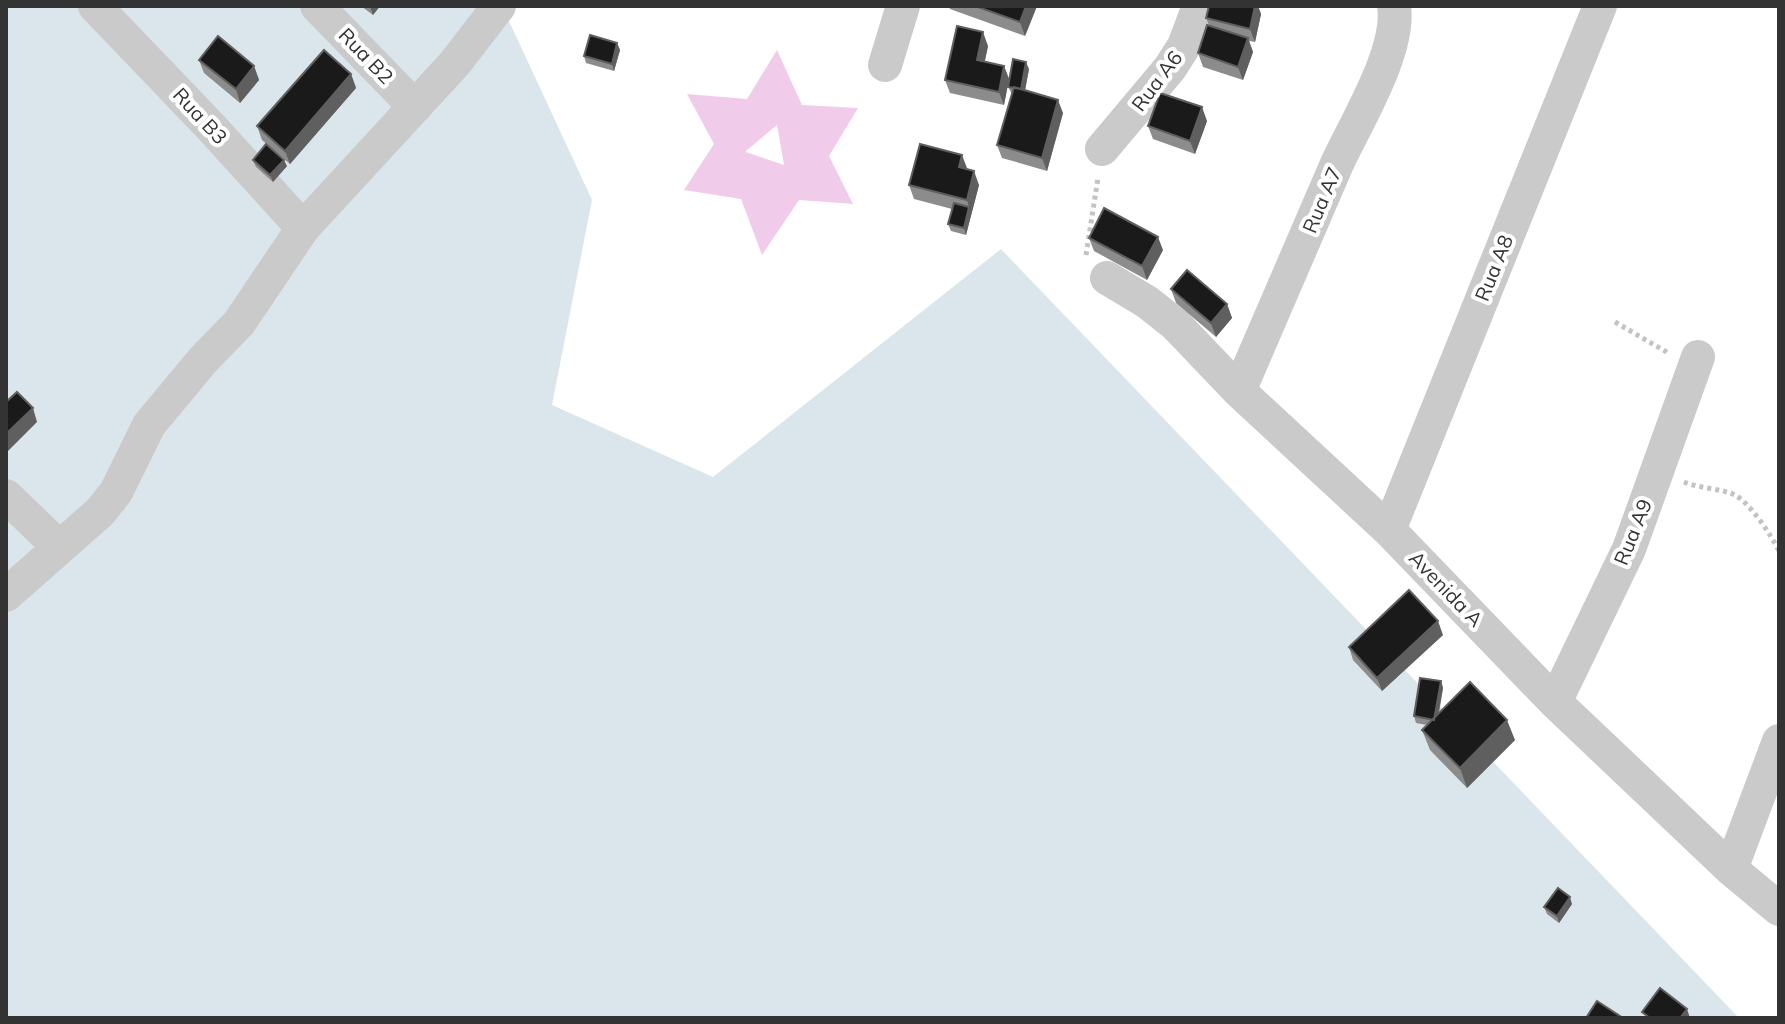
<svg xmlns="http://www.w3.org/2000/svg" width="1785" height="1024" font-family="Mulish,sans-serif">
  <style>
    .green { fill: #dae6eb }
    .water { fill: #f1ccea; fill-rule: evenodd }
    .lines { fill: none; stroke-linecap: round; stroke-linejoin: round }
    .path { stroke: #c3c3c3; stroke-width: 5; stroke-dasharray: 4 4; stroke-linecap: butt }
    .minor { stroke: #cacaca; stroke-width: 34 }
    .wall { fill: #8c8c8c }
    .shaded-wall { fill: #5f5f5f }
    .building { fill: #1a1a1a; stroke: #5f5f5f; stroke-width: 2 }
    .labels { text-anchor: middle; stroke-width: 8; stroke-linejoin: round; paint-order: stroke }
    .street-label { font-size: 20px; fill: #333; stroke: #fff }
  </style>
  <rect width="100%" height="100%" fill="#fff"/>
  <path class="green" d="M 6,6 L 502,6 L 592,200 L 552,405 L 713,477 L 1001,249 L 1739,1018 L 6,1018 Z"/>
  <path class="water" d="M 777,50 L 802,105 L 858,108 L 829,156 L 853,204 L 799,200 L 762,255 L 741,199 L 684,190 L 714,144 L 687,94 L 747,99 ZM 777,125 L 784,165 L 746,152 L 746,151 Z"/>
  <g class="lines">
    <path class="path" d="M 1086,255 L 1098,178
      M 1615,322 L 1665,351 L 1669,355
      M 1684,482 C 1698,488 1723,489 1735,495 C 1751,504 1771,535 1779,551"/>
    <path class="minor" d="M 95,6 L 210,126 L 303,228
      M 317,6 L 415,107
      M 885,65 L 903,6
      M 1102,149 L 1170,68 L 1184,46 L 1199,6
      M 1107,278 L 1147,302 L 1176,325 L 1239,391 L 1389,530 L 1555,702 L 1731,869 L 1779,909
      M 1239,391 C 1272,316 1304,241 1336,166 C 1355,124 1401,51 1394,6
      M 6,496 L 59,547
      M 1389,530 L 1600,6
      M 6,595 L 100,512 L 116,492 L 149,425 L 203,360 L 239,323 L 303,228 L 455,63 L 499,6
      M 1555,702 L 1629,549 L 1698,357
      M 1731,869 L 1779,741"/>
  </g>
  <path class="wall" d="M 361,6 L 380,6 L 373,15 Z
    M 949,6 L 1037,6 L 1025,36 L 950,9 Z
    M 1209,6 L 1258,6 L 1261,14 L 1255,42 L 1249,41 L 1253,52 L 1243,80 L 1203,67 L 1198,53 L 1209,25 L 1206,18 Z
    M 617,43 L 620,50 L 614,71 L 586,63 L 584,56 Z
    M 988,46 L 985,61 L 1004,66 L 1009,79 L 1004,105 L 950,93 L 945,80 Z
    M 199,60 L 254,66 L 259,80 L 240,103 L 204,73 Z
    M 1029,69 L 1025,90 L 1063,113 L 1047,171 L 1002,158 L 997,145 L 1012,94 L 1008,87 Z
    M 351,74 L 356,88 L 290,164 L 262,140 L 257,126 Z
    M 1207,121 L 1195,154 L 1153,139 L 1148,126 Z
    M 253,160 L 287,166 L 273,182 L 256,167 Z
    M 967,168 L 967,170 L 979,185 L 966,235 L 951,231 L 948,224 L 952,209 L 914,199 L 909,185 Z
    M 1089,238 L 1163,250 L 1147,280 L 1094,251 Z
    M 1171,289 L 1227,304 L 1232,318 L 1216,337 L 1176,303 Z
    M 1443,635 L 1382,691 L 1353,660 L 1349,647 Z
    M 1441,681 L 1443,688 L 1439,714 L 1515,740 L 1467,788 L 1430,750 L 1422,730 L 1427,725 L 1416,723 L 1414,716 Z
    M 1572,904 L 1559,923 L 1547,914 L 1544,907 Z"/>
  <path class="shaded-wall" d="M 370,6 L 380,6 L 373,15 Z
    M 1026,6 L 1037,6 L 1025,36 L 1020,22 Z
    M 1255,6 L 1258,6 L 1261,14 L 1255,42 L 1250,29 Z
    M 983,32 L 988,46 L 982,73 L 977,60 Z
    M 1248,38 L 1253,52 L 1243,80 L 1238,67 Z
    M 617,43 L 620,50 L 614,71 L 612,64 Z
    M 1026,62 L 1029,69 L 1024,96 L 1021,89 Z
    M 254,66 L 259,80 L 240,103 L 236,89 Z
    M 1004,66 L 1009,79 L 1004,105 L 999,92 Z
    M 351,74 L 356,88 L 290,164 L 285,151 Z
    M 1058,100 L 1063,113 L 1047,171 L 1042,158 Z
    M 1202,107 L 1207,121 L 1195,154 L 1190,141 Z
    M 962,155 L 967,168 L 964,181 L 959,167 Z
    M 284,160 L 287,166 L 273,182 L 270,175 Z
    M 974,171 L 979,185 L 966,235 L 964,228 L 969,207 L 967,200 Z
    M 1158,237 L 1163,250 L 1147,280 L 1142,266 Z
    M 1227,304 L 1232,318 L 1216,337 L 1211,323 Z
    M 33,408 L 37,422 L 6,453 L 6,434 Z
    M 1438,621 L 1443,635 L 1382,691 L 1377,678 Z
    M 1441,681 L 1443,688 L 1436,726 L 1434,720 Z
    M 1507,720 L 1515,740 L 1467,788 L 1460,768 Z
    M 1570,897 L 1572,904 L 1559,923 L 1557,916 Z
    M 1687,1009 L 1690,1018 L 1680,1018 Z"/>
  <path class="building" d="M 975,6 L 1026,6 L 1020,22 Z
    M 1209,6 L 1255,6 L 1250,29 L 1206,18 Z
    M 1207,25 L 1248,38 L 1238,67 L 1198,53 Z
    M 957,26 L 983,32 L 977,60 L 1004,66 L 999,92 L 945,80 Z
    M 590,35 L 617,43 L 612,64 L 584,56 Z
    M 218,36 L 254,66 L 236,89 L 199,60 Z
    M 324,50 L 351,74 L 285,151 L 257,126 Z
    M 1013,59 L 1026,62 L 1021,89 L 1008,87 Z
    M 1014,87 L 1058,100 L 1042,158 L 997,145 Z
    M 1160,93 L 1202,107 L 1190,141 L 1148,126 Z
    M 266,144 L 284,160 L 270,175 L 253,160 Z
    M 920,144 L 962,155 L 959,167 L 974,171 L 967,200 L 909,185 Z
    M 954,203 L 969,207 L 964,228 L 948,224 Z
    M 1104,208 L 1158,237 L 1142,266 L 1089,238 Z
    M 1187,270 L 1227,304 L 1211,323 L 1171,289 Z
    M 17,392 L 33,408 L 6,434 L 6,402 Z
    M 1409,590 L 1438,621 L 1377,678 L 1349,647 Z
    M 1420,678 L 1441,681 L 1434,720 L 1414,716 Z
    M 1470,682 L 1507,720 L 1460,768 L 1422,730 Z
    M 1558,888 L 1570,897 L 1557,916 L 1544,907 Z
    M 1660,988 L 1687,1009 L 1680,1018 L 1650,1018 L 1642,1012 Z
    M 1597,1001 L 1623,1018 L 1586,1018 Z"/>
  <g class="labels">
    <g class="street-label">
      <text transform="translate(366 56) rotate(46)" y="7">Rua B2</text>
      <text transform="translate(1157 81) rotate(-53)" y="7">Rua A6</text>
      <text transform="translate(200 116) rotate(47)" y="7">Rua B3</text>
      <text transform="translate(1322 200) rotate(-67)" y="7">Rua A7</text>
      <text transform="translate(1494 268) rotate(-68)" y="7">Rua A8</text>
      <text transform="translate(1633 532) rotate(-68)" y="7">Rua A9</text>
      <text transform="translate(1446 589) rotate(46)" y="7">Avenida A</text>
    </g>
  </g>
  <rect width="1785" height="1024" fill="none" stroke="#333333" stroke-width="16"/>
</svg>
